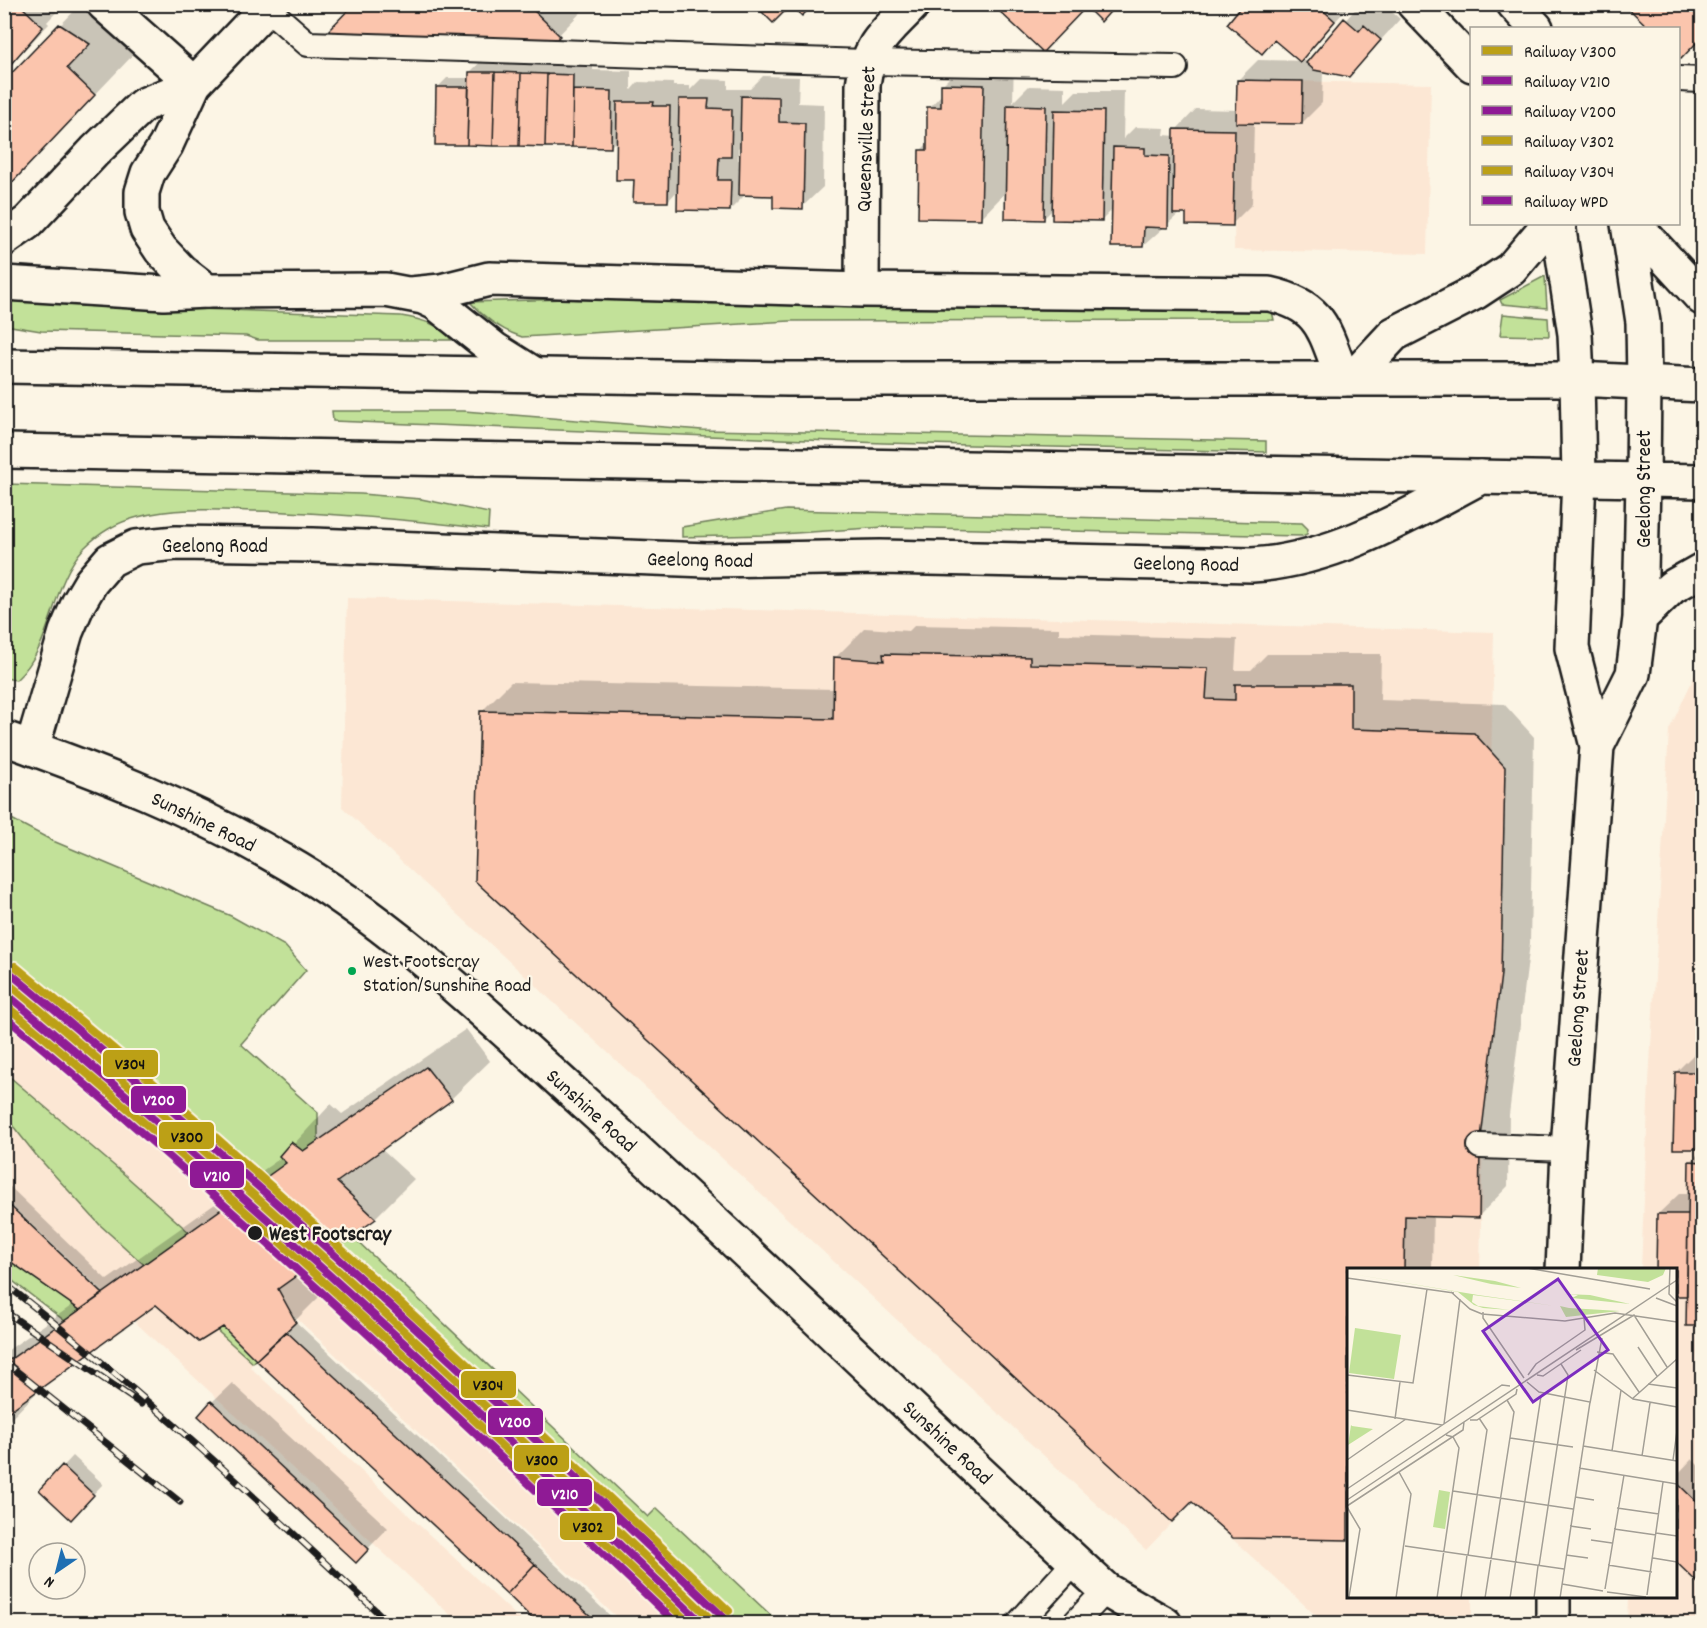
<svg xmlns="http://www.w3.org/2000/svg" width="1707" height="1628" font-family="Dekko,sans-serif">
  <style>
    .built { fill: #fce7d4 }
    .green { fill: #c2e199; stroke: #6f7e5a; stroke-width: 1.5 }
    .shadow { fill: #0003; fill-rule: evenodd }
    .building { fill: #fbc5ad; stroke: #1c1c1c; stroke-width: 1.5 }
    .lines { fill: none; stroke-linecap: round; stroke-linejoin: round }
    .service-casing { stroke: #1c1c1c; stroke-width: 28 }
    .minor-casing { stroke: #1c1c1c; stroke-width: 38 }
    .tertiary-casing { stroke: #1c1c1c; stroke-width: 38 }
    .primary-casing { stroke: #1c1c1c; stroke-width: 38 }
    .trunk-casing { stroke: #1c1c1c; stroke-width: 38 }
    .service { stroke: #fcf5e5; stroke-width: 24 }
    .minor { stroke: #fcf5e5; stroke-width: 33 }
    .tertiary { stroke: #fcf5e5; stroke-width: 33 }
    .primary { stroke: #fcf5e5; stroke-width: 33 }
    .trunk { stroke: #fcf5e5; stroke-width: 33 }
    .rail-casing { stroke: #1c1c1c; stroke-width: 7 }
    .rail { stroke: #fcf5e5; stroke-width: 4.5; stroke-dasharray: 14; stroke-linecap: butt }
    .rail-1-casing { stroke: #fcf5e5; stroke-width: 12 }
    .rail-2-casing { stroke: #fcf5e5; stroke-width: 12 }
    .rail-3-casing { stroke: #fcf5e5; stroke-width: 12 }
    .rail-4-casing { stroke: #fcf5e5; stroke-width: 12 }
    .rail-5-casing { stroke: #fcf5e5; stroke-width: 12 }
    .rail-6-casing { stroke: #fcf5e5; stroke-width: 12 }
    .rail-1 { stroke: #bca016; stroke-width: 8 }
    .rail-2 { stroke: #8f1a95; stroke-width: 8 }
    .rail-3 { stroke: #8f1a95; stroke-width: 8 }
    .rail-4 { stroke: #bca016; stroke-width: 8 }
    .rail-5 { stroke: #bca016; stroke-width: 8 }
    .rail-6 { stroke: #8f1a95; stroke-width: 8 }
    .bus-dot { fill: #00a651; stroke: #fcf5e5; stroke-width: 2 }
    .stop-dot { fill: #1c1c1c; stroke: #fcf5e5; stroke-width: 2 }
    .labels { text-anchor: middle; stroke-width: 4.5; stroke-linejoin: round; paint-order: stroke }
    .bus-label { font-size: 20px; fill: #1c1c1c; stroke: #fcf5e5; text-anchor: start }
    .street-label { font-size: 21px; fill: #1c1c1c; stroke: #fcf5e5 }
    .stop-label { font-size: 21px; font-weight: bold; fill: #1c1c1c; stroke: #fcf5e5; text-anchor: start }
    .inset-road { fill: none; stroke: #a29e95; stroke-width: 1.5 }
    .view { fill: #7b2cbf; fill-opacity: 0.15; stroke: #7b2cbf; stroke-width: 3 }
    .inset-edge { fill: none; stroke: #1c1c1c; stroke-width: 3 }
    .line-badge { stroke: #fcf5e5; stroke-width: 2 }
    .badge-label { font-size: 16px; text-anchor: middle; font-weight: bold; fill: #fff }
    .pale-badge-label { font-size: 16px; text-anchor: middle; font-weight: bold; fill: #111 }
  </style>
  <rect width="100%" height="100%" fill="#fcf5e5"/>
  <filter id="ink" filterUnits="userSpaceOnUse"><feTurbulence type="fractalNoise" baseFrequency=".0167" numOctaves="2"/><feDisplacementMap in="SourceGraphic" scale="12" xChannelSelector="R" yChannelSelector="G"/><feConvolveMatrix kernelMatrix="1 2 1 2 8 2 1 2 1" color-interpolation-filters="sRGB"/></filter>
  <g filter="url(#ink)">
    <path class="built" d="M 1237,80 L 1431,84 L 1427,254 L 1234,250 Z
      M 347,598 L 1494,632 L 1480,1269 L 1348,1270 L 1348,1596 L 1472,1597 L 1472,1623 L 1324,1623 L 1192,1502 L 1146,1550 L 342,807 Z
      M 1702,660 L 1702,1623 L 1627,1624 L 1628,1597 L 1676,1596 L 1676,1270 L 1641,1269 L 1649,1082 L 1669,730 Z
      M 4,957 L 140,1068 L 263,1180 L 189,1232 L 5,1072 Z
      M 4,1116 L 100,1225 L 144,1264 L 104,1292 L 5,1199 Z
      M 338,1246 L 741,1623 L 623,1623 L 529,1537 L 291,1313 L 278,1289 Z
      M 156,1305 L 199,1342 L 217,1330 L 253,1363 L 250,1367 L 524,1623 L 459,1623 L 135,1322 Z"/>
    <path class="green" d="M 1545,276 L 1547,308 L 1502,304 L 1500,300 Z
      M 4,298 L 83,305 L 401,316 C 419,319 442,324 451,340 L 258,340 L 246,336 L 41,331 L 5,325 Z
      M 565,299 L 863,307 L 1219,309 L 1272,311 L 1274,320 L 790,321 L 522,337 C 501,330 485,319 470,302 Z
      M 1503,314 L 1548,318 L 1549,336 L 1500,335 Z
      M 332,411 L 464,411 L 702,430 L 1266,441 L 1266,452 L 883,443 L 333,421 Z
      M 5,484 L 361,494 L 421,499 L 489,513 L 488,529 C 411,520 334,513 256,511 C 217,510 177,507 138,517 C 118,522 99,533 84,548 C 49,586 55,644 16,680 L 5,678 Z
      M 786,510 L 1302,523 L 1308,529 L 1307,534 L 1302,536 L 885,527 L 766,535 L 682,537 L 682,527 Z
      M 4,815 L 53,841 L 231,916 L 285,946 L 306,970 L 241,1044 L 318,1113 L 318,1141 L 263,1180 L 140,1068 L 5,957 Z
      M 4,1072 L 125,1175 L 267,1302 L 273,1341 L 253,1363 L 100,1225 L 36,1155 L 5,1116 Z
      M 352,1236 L 648,1517 L 657,1508 L 779,1623 L 741,1623 L 338,1246 Z
      M 4,1257 L 80,1310 L 65,1321 L 5,1275 Z"/>
    <path class="shadow" d="M 4,4 L 62,6 L 47,22 L 49,24 L 4,71 Z
      M 81,4 L 127,5 L 105,29 L 133,55 L 4,190 L 4,83 Z
      M 356,4 L 588,4 L 588,5 L 549,45 Z
      M 1245,4 L 1351,4 L 1300,60 Z
      M 1360,4 L 1371,4 L 1380,12 L 1385,6 L 1400,19 L 1349,75 L 1323,70 L 1322,103 L 1302,123 L 1254,122 L 1252,204 L 1232,224 L 1181,212 L 1143,246 L 1113,209 L 1102,220 L 1054,208 L 1043,219 L 1007,191 L 981,218 L 921,150 L 928,143 L 929,108 L 942,94 L 942,85 L 972,55 L 1014,56 L 1013,102 L 1029,86 L 1065,87 L 1065,102 L 1076,91 L 1124,91 L 1123,139 L 1135,127 L 1165,128 L 1164,135 L 1176,136 L 1176,130 L 1196,109 L 1238,110 L 1238,80 L 1258,60 L 1309,61 Z
      M 1702,4 L 1702,36 L 1681,57 L 1678,28 L 1651,28 L 1626,5 Z
      M 491,52 L 593,55 L 593,70 L 631,71 L 631,90 L 638,82 L 673,83 L 673,86 L 690,86 L 690,90 L 701,79 L 728,80 L 728,89 L 750,89 L 763,76 L 799,77 L 798,103 L 824,104 L 823,187 L 802,207 L 774,195 L 746,194 L 730,210 L 679,189 L 668,201 L 635,179 L 618,139 L 610,147 L 436,143 L 437,88 L 447,78 L 470,78 L 470,72 ZM 742,145 L 741,160 L 738,160 L 738,148 Z
      M 915,625 L 1059,628 L 1059,634 L 1237,639 L 1235,670 L 1251,670 L 1267,654 L 1381,654 L 1380,700 L 1504,704 L 1534,737 L 1530,943 L 1509,1115 L 1508,1186 L 1479,1216 L 1433,1215 L 1432,1270 L 1348,1270 L 1348,1538 L 1234,1537 L 481,712 L 511,682 L 835,689 L 835,658 L 865,628 L 909,631 Z
      M 466,1029 L 490,1061 L 451,1099 L 381,1149 L 414,1179 L 375,1218 L 320,1257 L 334,1282 L 295,1321 L 619,1624 L 541,1624 L 261,1353 L 224,1325 L 157,1304 L 42,1387 L 4,1426 L 4,1353 L 74,1304 L 4,1255 L 4,1181 L 107,1280 L 282,1157 L 331,1104 L 342,1114 Z
      M 1702,1046 L 1702,1148 L 1675,1147 L 1676,1072 Z
      M 1702,1150 L 1702,1325 L 1688,1324 L 1688,1292 L 1676,1295 L 1676,1270 L 1658,1214 L 1679,1194 L 1690,1194 L 1690,1162 Z
      M 232,1383 L 388,1528 L 356,1561 L 212,1402 Z
      M 73,1456 L 103,1484 L 71,1517 L 41,1490 Z
      M 1692,1459 L 1702,1469 L 1702,1585 L 1676,1560 L 1676,1476 Z"/>
    <path class="building" d="M 4,4 L 19,4 L 43,27 L 4,72 Z
      M 354,4 L 527,4 L 560,36 L 549,46 L 326,33 Z
      M 754,4 L 814,4 L 802,16 L 791,5 L 773,23 Z
      M 1003,4 L 1117,4 L 1101,22 L 1086,7 L 1043,52 L 998,10 Z
      M 1243,4 L 1316,4 L 1335,21 L 1300,62 L 1274,40 L 1262,54 L 1227,24 Z
      M 1624,4 L 1700,4 L 1702,7 L 1702,37 L 1681,59 L 1678,57 L 1678,28 L 1649,28 Z
      M 1344,18 L 1359,31 L 1364,25 L 1381,40 L 1349,77 L 1314,70 L 1306,63 Z
      M 59,24 L 90,44 L 67,68 L 95,95 L 4,191 L 4,81 Z
      M 469,72 L 495,72 L 493,146 L 467,145 Z
      M 495,72 L 521,73 L 519,146 L 493,146 Z
      M 521,73 L 547,74 L 545,147 L 519,146 Z
      M 547,74 L 573,75 L 572,147 L 545,147 Z
      M 1237,80 L 1303,81 L 1302,124 L 1236,123 Z
      M 941,84 L 984,85 L 981,219 L 918,218 L 919,150 L 927,150 L 927,107 L 941,107 Z
      M 436,87 L 469,87 L 467,145 L 435,145 Z
      M 573,90 L 612,91 L 611,148 L 572,147 Z
      M 741,96 L 779,97 L 779,122 L 805,123 L 803,209 L 773,208 L 773,196 L 739,195 Z
      M 679,99 L 709,99 L 708,108 L 732,109 L 731,157 L 719,157 L 718,180 L 731,180 L 730,211 L 677,210 Z
      M 617,102 L 654,102 L 653,106 L 670,106 L 668,202 L 633,202 L 634,180 L 616,180 Z
      M 1007,105 L 1046,106 L 1044,220 L 1005,219 Z
      M 1054,110 L 1104,111 L 1102,221 L 1052,220 Z
      M 1174,129 L 1235,130 L 1233,226 L 1186,225 L 1186,214 L 1173,214 Z
      M 1113,147 L 1145,148 L 1145,155 L 1169,156 L 1168,228 L 1144,227 L 1143,247 L 1111,247 Z
      M 883,654 L 1030,657 L 1030,664 L 1208,668 L 1206,699 L 1235,700 L 1235,684 L 1351,684 L 1351,729 L 1474,733 L 1505,767 L 1501,974 L 1480,1146 L 1479,1218 L 1405,1216 L 1404,1270 L 1348,1270 L 1348,1540 L 1233,1538 L 1192,1502 L 1172,1522 L 475,881 L 480,711 L 833,719 L 834,657 L 884,661 Z
      M 426,1067 L 452,1100 L 337,1182 L 376,1219 L 278,1289 L 296,1322 L 256,1360 L 223,1327 L 199,1342 L 156,1305 L 4,1415 L 4,1364 L 286,1163 L 279,1156 L 291,1142 L 303,1151 Z
      M 1675,1072 L 1702,1072 L 1702,1149 L 1673,1149 Z
      M 1689,1161 L 1702,1162 L 1702,1326 L 1686,1326 Z
      M 4,1200 L 103,1294 L 80,1310 L 4,1257 Z
      M 1657,1214 L 1688,1214 L 1687,1296 L 1676,1296 L 1676,1270 L 1656,1270 Z
      M 287,1332 L 535,1564 L 507,1594 L 256,1360 Z
      M 211,1401 L 369,1549 L 356,1563 L 198,1416 Z
      M 62,1465 L 94,1495 L 71,1520 L 39,1490 Z
      M 1676,1482 L 1702,1507 L 1702,1587 L 1676,1562 Z
      M 535,1564 L 599,1624 L 538,1624 L 507,1594 Z"/>
    <g class="lines">
      <g class="service-casing">
        <path id="service" d="M 267,8 L 308,44 L 866,62 L 1175,67
          M 1678,79 L 1702,80
          M 1480,1146 L 1568,1149
          M 1018,1624 L 1075,1562
          M 1074,1624 L 1106,1590"/>
      </g>
      <g class="minor-casing">
        <path id="minor" d="M 104,4 L 194,84
          M 4,283 L 164,293 L 207,291
          M 862,290 L 863,85 C 868,43 886,33 913,4
          M 411,294 L 441,291 L 489,279 L 862,290 L 1269,294 C 1324,306 1324,332 1343,379
          M 32,748 L 66,632 L 78,604 L 91,582 L 110,560 L 136,547 L 176,543 L 313,545 L 707,560 L 880,557 L 1252,565 C 1335,560 1409,515 1481,477"/>
      </g>
      <g class="tertiary-casing">
        <path id="tertiary" d="M 270,4 L 194,84 L 166,145 L 148,173 L 142,192 L 142,212 L 147,229 L 161,250 L 181,271 L 207,291 L 386,290 L 423,297 L 436,303 L 494,349 L 537,376
          M 4,239 L 28,222 L 95,151 L 143,105 L 194,84"/>
      </g>
      <g class="primary-casing">
        <path id="primary" d="M 1414,4 L 1472,65
          M 1514,4 L 1536,28
          M 1558,224 L 1575,334 L 1577,379
          M 1628,224 L 1643,322 L 1644,382
          M 1634,224 L 1702,298
          M 1353,378 L 1394,334 L 1476,292 L 1511,269 L 1549,224
          M 1640,618 L 1672,587 L 1702,570
          M 4,738 C 100,772 194,809 282,860 C 389,920 489,1017 579,1098 C 758,1259 929,1428 1106,1590 L 1165,1624
          M 1597,746 L 1633,674 L 1640,618 L 1643,480
          M 1563,1270 L 1568,1149 L 1597,746 L 1572,648 L 1579,478
          M 1553,1624 L 1553,1596"/>
      </g>
      <g class="trunk-casing">
        <path id="trunk" d="M 4,366 L 788,379 L 1577,379 L 1702,385
          M 1577,379 L 1579,478
          M 4,451 L 1702,481
          M 1643,480 L 1644,382"/>
      </g>
      <use href="#service" class="service"/>
      <use href="#minor" class="minor"/>
      <use href="#tertiary" class="tertiary"/>
      <use href="#primary" class="primary"/>
      <use href="#trunk" class="trunk"/>
      <g class="rail-casing">
        <path id="rail" d="M 4,1283 C 140,1389 265,1506 390,1624
          M 4,1311 L 141,1404
          M 4,1361 L 180,1502"/>
      </g>
      <use href="#rail" class="rail"/>
      <g class="rail-1-casing">
        <path id="rail-1" d="M 4,980 C 251,1185 485,1403 716,1624"/>
      </g>
      <g class="rail-2-casing">
        <path id="rail-2" d="M 4,992 C 246,1193 476,1407 703,1624"/>
      </g>
      <g class="rail-3-casing">
        <path id="rail-3" d="M 10,973 C 257,1178 491,1396 723,1617"/>
      </g>
      <g class="rail-4-casing">
        <path id="rail-4" d="M 4,1004 C 242,1201 467,1411 690,1624"/>
      </g>
      <g class="rail-5-casing">
        <path id="rail-5" d="M 15,966 C 263,1171 497,1390 729,1611"/>
      </g>
      <g class="rail-6-casing">
        <path id="rail-6" d="M 4,1016 C 237,1209 458,1415 677,1624"/>
      </g>
      <use href="#rail-1" class="rail-1"/>
      <use href="#rail-2" class="rail-2"/>
      <use href="#rail-3" class="rail-3"/>
      <use href="#rail-4" class="rail-4"/>
      <use href="#rail-5" class="rail-5"/>
      <use href="#rail-6" class="rail-6"/>
    </g>
  </g>
  <circle class="bus-dot" cx="352" cy="971" r="5"/>
  <circle class="stop-dot" cx="255" cy="1233" r="8"/>
  <g class="labels">
    <g class="bus-label">
      <text x="363" y="967">West Footscray<tspan x="363" dy="24">Station/Sunshine Road</tspan></text>
    </g>
    <g class="street-label">
      <text transform="translate(865 139) rotate(-88)" y="7">Queensville Street</text>
      <text transform="translate(1643 489) rotate(-90)" y="7">Geelong Street</text>
      <text x="215" y="552">Geelong Road</text>
      <text transform="translate(700 559) rotate(1)" y="7">Geelong Road</text>
      <text transform="translate(1186 563) rotate(1)" y="7">Geelong Road</text>
      <text transform="translate(204 821) rotate(26)" y="7">Sunshine Road</text>
      <text transform="translate(1577 1008) rotate(-86)" y="7">Geelong Street</text>
      <text transform="translate(592 1110) rotate(42)" y="7">Sunshine Road</text>
      <text transform="translate(948 1442) rotate(43)" y="7">Sunshine Road</text>
    </g>
    <g class="stop-label">
      <text x="269" y="1240">West Footscray</text>
    </g>
  </g>
  <g transform="translate(1347 1268)">
    <rect width="330" height="330" fill="#fcf5e5"/>
    <path d="M 251,0 L 319,0 L 316,7 L 301,14 L 250,7 ZM 5,6 L 131,27 L 208,38 L 126,27 L 125,34 L 131,38 L 163,42 L 136,40 L 127,37 L 111,24 ZM 106,7 L 148,13 L 174,20 L 144,16 ZM 217,26 L 243,27 L 283,36 L 225,30 L 231,27 ZM 213,38 L 222,40 L 273,43 L 219,49 ZM 8,60 L 54,67 L 47,111 L 2,105 ZM 4,157 L 5,158 L 26,161 L 1,177 ZM 92,222 L 103,224 L 98,261 L 86,259 Z" fill="#c2e199"/>
    <path class="inset-road" d="M 180,0 L 303,21M 323,0 L 322,26 L 330,34M 0,10 L 107,25M 104,24 L 123,41 L 135,46 L 218,53 L 268,45 L 330,54M 309,30 L 330,38M 136,44 L 136,50 L 177,110M 291,79 L 310,108M 229,82 L 287,47 L 320,99M 250,84 L 266,86 L 292,124M 247,102 L 286,131 L 330,139M 0,107 L 66,115 L 80,21M 181,107 L 189,96 L 238,62 L 237,50M 190,107 L 196,108 L 234,82M 180,114 L 192,124 L 243,134 L 213,330M 301,116 L 330,120M 285,131 L 330,91M 243,135 L 255,70M 0,142 L 95,157M 48,151 L 53,114M 123,152 L 130,152 L 169,126 L 170,121M 97,156 L 113,31M 163,170 L 226,179M 236,178 L 330,193M 265,183 L 274,122M 295,188 L 303,135M 0,192 L 59,151M 326,192 L 330,163M 232,200 L 330,216M 0,221 L 155,117 L 163,118M 106,223 L 226,241M 228,229 L 247,232M 0,232 L 330,12M 0,238 L 116,162 L 117,154M 0,239 L 13,261 L 2,329M 270,240 L 312,246M 223,258 L 244,261M 267,261 L 309,267M 309,265 L 330,268M 244,272 L 265,275M 58,278 L 217,301M 121,287 L 140,162 L 132,150M 219,287 L 241,290M 306,290 L 330,294M 261,297 L 305,304M 192,298 L 221,107 L 214,96M 215,316 L 256,323M 258,321 L 277,207M 260,324 L 299,329M 300,327 L 316,214M 49,330 L 64,226 L 52,204M 90,330 L 112,180 L 106,169 L 99,167M 114,330 L 120,287M 138,330 L 167,144 L 160,132M 163,330 L 194,128M 187,330 L 191,298"/>
    <path class="view" d="M 211,11 L 261,82 L 186,134 L 136,63 Z"/>
    <rect width="330" height="330" class="inset-edge"/>
  </g>
  <g class="line-badge">
    <rect x="102" y="1049" width="57" height="29" rx="6" fill="#bca016"/>
    <rect x="130" y="1085" width="57" height="29" rx="6" fill="#8f1a95"/>
    <rect x="158" y="1121" width="57" height="29" rx="6" fill="#bca016"/>
    <rect x="189" y="1160" width="56" height="29" rx="6" fill="#8f1a95"/>
    <rect x="460" y="1370" width="57" height="29" rx="6" fill="#bca016"/>
    <rect x="487" y="1407" width="57" height="29" rx="6" fill="#8f1a95"/>
    <rect x="513" y="1444" width="57" height="29" rx="6" fill="#bca016"/>
    <rect x="536" y="1478" width="57" height="29" rx="6" fill="#8f1a95"/>
    <rect x="559" y="1512" width="57" height="29" rx="6" fill="#bca016"/>
  </g>
  <g class="badge-label">
    <text x="159" y="1105">V200</text>
    <text x="217" y="1181">V210</text>
    <text x="515" y="1427">V200</text>
    <text x="565" y="1499">V210</text>
  </g>
  <g class="pale-badge-label">
    <text x="130" y="1069">V304</text>
    <text x="187" y="1142">V300</text>
    <text x="488" y="1390">V304</text>
    <text x="542" y="1465">V300</text>
    <text x="588" y="1532">V302</text>
  </g>
  <rect width="1707" height="1628" fill="none" stroke="#fcf5e5" stroke-width="24"/>
  <rect x="12" y="12" width="1683" height="1604" fill="none" stroke="#1c1c1c" stroke-width="2" filter="url(#ink)"/>
  <rect x="1470" y="27" width="210" height="198" fill="#fcf5e5" stroke="#a29e95" stroke-width="1.5"/>
  <rect x="1482" y="46" width="30" height="9" fill="#bca016" stroke="#a29e95" stroke-width="1.5"/>
  <text x="1524" y="57" font-size="18" fill="#1c1c1c">Railway V300</text>
  <rect x="1482" y="76" width="30" height="9" fill="#8f1a95" stroke="#a29e95" stroke-width="1.5"/>
  <text x="1524" y="87" font-size="18" fill="#1c1c1c">Railway V210</text>
  <rect x="1482" y="106" width="30" height="9" fill="#8f1a95" stroke="#a29e95" stroke-width="1.5"/>
  <text x="1524" y="117" font-size="18" fill="#1c1c1c">Railway V200</text>
  <rect x="1482" y="136" width="30" height="9" fill="#bca016" stroke="#a29e95" stroke-width="1.5"/>
  <text x="1524" y="147" font-size="18" fill="#1c1c1c">Railway V302</text>
  <rect x="1482" y="166" width="30" height="9" fill="#bca016" stroke="#a29e95" stroke-width="1.5"/>
  <text x="1524" y="177" font-size="18" fill="#1c1c1c">Railway V304</text>
  <rect x="1482" y="196" width="30" height="9" fill="#8f1a95" stroke="#a29e95" stroke-width="1.5"/>
  <text x="1524" y="207" font-size="18" fill="#1c1c1c">Railway WPD</text>
  <g transform="translate(57 1571) rotate(215)"><circle r="28" fill="#fcf5e5" stroke="#a29e95" stroke-width="1.5"/>
  <path d="M0-4.5L10 22L0 15L-10 22Z" fill="#1f6fb2"/>
  <text y="-9" font-size="16" font-weight="bold" text-anchor="middle" fill="#1c1c1c">N</text>
  </g>
</svg>
